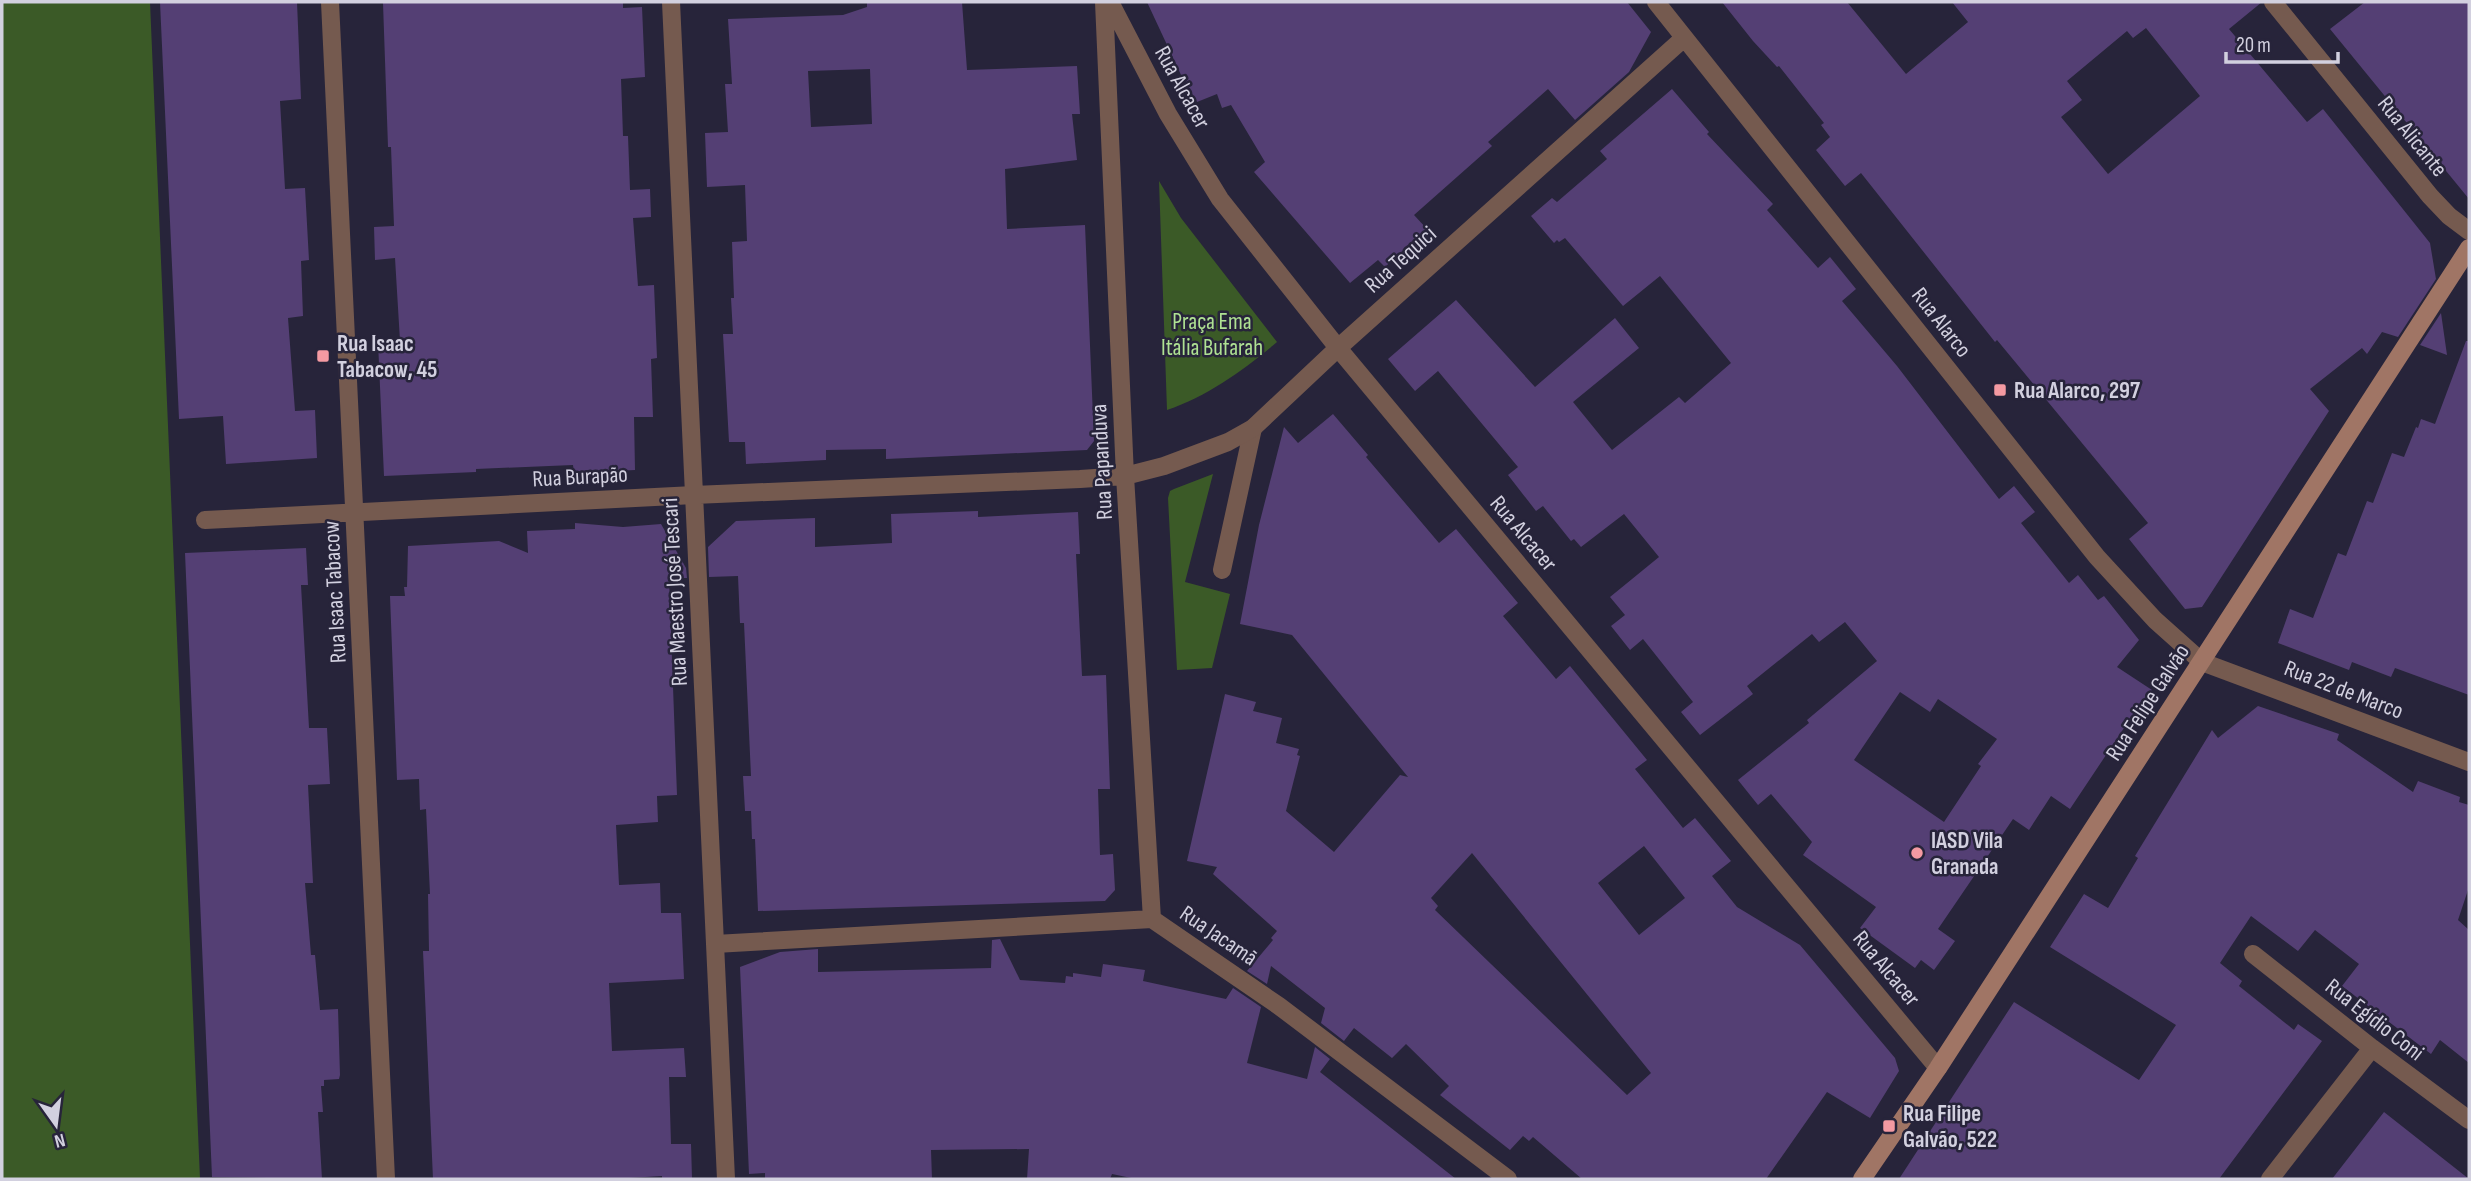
<svg xmlns="http://www.w3.org/2000/svg" width="2471" height="1181" font-family="'Sofia Sans Condensed',sans-serif">
  <style>
    .green { fill: #3b5a27 }
    .building { fill: #543f74; fill-rule: evenodd }
    .lines { fill: none; stroke-linecap: round; stroke-linejoin: round }
    .lane { stroke: #755a4f; stroke-width: 18 }
    .street { stroke: #755a4f; stroke-width: 18 }
    .secondary { stroke: #a07565; stroke-width: 18 }
    .poi-dot { fill: #f49aa2; stroke: #27243a; stroke-width: 2.5 }
    .labels { text-anchor: middle; stroke-width: 5; stroke-linejoin: round; paint-order: stroke }
    .street-label { font-size: 23px; fill: #d2d0df; stroke: #27243a }
    .park-label { font-size: 23px; fill: #afe293; stroke: #27243a }
    .poi-label { font-size: 23px; font-weight: bold; fill: #d2d0df; stroke: #27243a; text-anchor: start }
  </style>
  <rect width="100%" height="100%" fill="#27243a"/>
  <path class="green" d="M 2,2 L 150,2 L 200,1179 L 2,1179 Z
    M 1159,181 L 1181,218 L 1277,342 C 1244,370 1208,396 1167,410 Z
    M 1213,474 L 1185,582 L 1230,594 L 1212,668 L 1177,670 L 1168,498 L 1170,491 L 1174,489 Z"/>
  <path class="building" d="M 160,2 L 297,2 L 301,99 L 280,101 L 285,189 L 305,188 L 309,260 L 301,261 L 303,316 L 288,318 L 295,411 L 315,410 L 317,458 L 226,464 L 223,416 L 179,419 Z
    M 409,2 L 623,2 L 623,8 L 642,7 L 645,77 L 621,79 L 622,107 L 623,136 L 628,136 L 630,190 L 650,189 L 651,217 L 633,218 L 638,286 L 654,285 L 657,358 L 651,359 L 653,417 L 634,417 L 635,470 L 574,473 L 573,465 L 476,469 L 476,472 L 384,476 L 378,342 L 400,341 L 395,258 L 375,260 L 374,227 L 394,226 L 391,147 L 388,147 L 383,3 Z
    M 867,2 L 962,2 L 967,70 L 1077,66 L 1080,114 L 1072,114 L 1077,160 L 1005,169 L 1007,229 L 1085,225 L 1094,441 L 1087,450 L 886,459 L 886,449 L 826,450 L 826,460 L 746,464 L 745,442 L 729,442 L 723,334 L 733,334 L 731,298 L 734,298 L 732,242 L 747,241 L 745,185 L 707,187 L 705,133 L 728,132 L 725,84 L 732,84 L 728,19 L 843,15 L 867,7 ZM 870,69 L 872,124 L 811,127 L 808,71 Z
    M 1147,2 L 1627,2 L 1651,32 L 1629,72 L 1575,120 L 1548,89 L 1488,142 L 1492,146 L 1414,215 L 1427,229 L 1385,267 L 1378,260 L 1350,283 L 1254,172 L 1265,162 L 1231,105 L 1222,108 L 1217,94 L 1197,102 L 1182,77 Z
    M 1722,2 L 1847,2 L 1906,74 L 1968,22 L 1952,2 L 2262,2 L 2229,29 L 2307,122 L 2323,109 L 2430,243 L 2436,279 L 2398,337 L 2382,332 L 2367,354 L 2362,348 L 2310,389 L 2329,411 L 2202,607 L 2185,609 L 2129,539 L 2148,523 L 1997,340 L 1995,342 L 1861,173 L 1845,186 L 1816,150 L 1830,137 L 1821,125 L 1824,123 L 1779,66 L 1777,67 L 1753,41 ZM 2146,28 L 2200,96 L 2108,174 L 2061,117 L 2082,100 L 2067,81 L 2127,31 L 2133,38 Z
    M 2365,2 L 2469,2 L 2469,199 L 2330,29 Z
    M 1672,89 L 1709,132 L 1707,134 L 1773,204 L 1767,210 L 1818,268 L 1830,257 L 1856,289 L 1842,301 L 1897,366 L 1999,499 L 2014,486 L 2035,512 L 2021,523 L 2069,583 L 2078,575 L 2098,600 L 2104,596 L 2139,640 L 2117,667 L 2152,690 L 2135,717 L 2132,716 L 2070,809 L 2051,796 L 2029,830 L 2013,819 L 1938,929 L 1955,941 L 1934,970 L 1921,960 L 1915,968 L 1860,928 L 1876,907 L 1803,855 L 1812,842 L 1771,794 L 1758,805 L 1738,780 L 1809,723 L 1807,720 L 1877,661 L 1845,622 L 1819,642 L 1812,634 L 1747,686 L 1753,694 L 1700,735 L 1681,712 L 1693,702 L 1643,639 L 1630,650 L 1611,626 L 1625,615 L 1610,597 L 1659,557 L 1624,514 L 1581,547 L 1574,539 L 1571,541 L 1543,506 L 1536,511 L 1508,475 L 1518,467 L 1438,371 L 1415,391 L 1388,359 L 1456,300 L 1535,387 L 1615,318 L 1639,348 L 1573,402 L 1612,450 L 1679,397 L 1685,403 L 1731,363 L 1660,276 L 1623,306 L 1565,238 L 1559,242 L 1557,240 L 1554,243 L 1531,216 L 1552,198 L 1557,202 L 1607,159 L 1600,151 ZM 1900,692 L 1930,712 L 1938,699 L 1997,739 L 1978,764 L 1981,766 L 1944,822 L 1854,760 Z
    M 2441,313 L 2447,355 L 2420,345 Z
    M 2466,341 L 2469,341 L 2469,695 L 2395,668 L 2391,677 L 2352,662 L 2349,670 L 2278,643 L 2290,609 L 2313,618 L 2338,553 L 2346,556 L 2367,501 L 2373,503 L 2392,453 L 2404,457 L 2416,427 L 2418,428 L 2421,419 L 2435,424 Z
    M 1333,414 L 1368,455 L 1366,457 L 1439,543 L 1456,529 L 1518,603 L 1503,616 L 1556,679 L 1570,666 L 1647,760 L 1635,769 L 1683,828 L 1695,818 L 1731,861 L 1712,876 L 1737,907 L 1800,945 L 1895,1058 L 1899,1071 L 1870,1118 L 1827,1092 L 1766,1179 L 1582,1179 L 1533,1137 L 1529,1141 L 1523,1136 L 1510,1150 L 1440,1095 L 1449,1086 L 1406,1044 L 1392,1058 L 1354,1028 L 1344,1041 L 1321,1023 L 1325,1008 L 1271,966 L 1267,984 L 1247,971 L 1273,940 L 1271,938 L 1277,931 L 1213,874 L 1217,867 L 1187,861 L 1225,694 L 1256,702 L 1253,711 L 1282,718 L 1276,743 L 1299,749 L 1297,755 L 1300,756 L 1286,811 L 1334,852 L 1400,775 L 1408,777 L 1292,635 L 1240,624 L 1259,525 L 1284,427 L 1298,443 ZM 1644,846 L 1685,898 L 1639,935 L 1598,883 ZM 1472,853 L 1651,1073 L 1627,1095 L 1435,910 L 1438,906 L 1431,898 Z
    M 978,511 L 978,517 L 1078,512 L 1080,554 L 1076,554 L 1082,676 L 1106,675 L 1110,789 L 1098,789 L 1100,855 L 1113,854 L 1115,890 L 1105,901 L 758,911 L 755,839 L 752,839 L 751,811 L 745,811 L 743,776 L 751,776 L 744,623 L 740,623 L 738,576 L 709,577 L 708,547 L 736,521 L 815,518 L 815,547 L 892,543 L 891,514 Z
    M 575,523 L 623,527 L 661,524 L 686,568 L 687,578 L 669,578 L 677,795 L 657,796 L 658,822 L 616,825 L 619,885 L 660,883 L 661,913 L 681,913 L 684,979 L 609,983 L 612,1051 L 684,1048 L 686,1077 L 669,1077 L 671,1144 L 691,1144 L 692,1178 L 662,1179 L 662,1176 L 613,1179 L 433,1179 L 423,951 L 429,951 L 428,894 L 430,894 L 426,809 L 420,810 L 419,779 L 397,780 L 390,596 L 405,596 L 404,587 L 407,587 L 408,546 L 499,541 L 528,553 L 527,531 L 575,529 Z
    M 306,548 L 308,585 L 301,585 L 309,728 L 327,728 L 330,784 L 308,785 L 313,883 L 305,883 L 311,955 L 315,955 L 320,1010 L 338,1009 L 340,1075 L 339,1079 L 324,1080 L 324,1086 L 321,1086 L 323,1112 L 318,1112 L 322,1179 L 212,1177 L 185,553 Z
    M 2258,706 L 2339,734 L 2337,740 L 2413,792 L 2418,781 L 2460,797 L 2459,802 L 2469,805 L 2469,887 L 2458,920 L 2469,930 L 2469,1063 L 2440,1040 L 2431,1054 L 2342,986 L 2359,964 L 2315,930 L 2298,951 L 2251,916 L 2220,963 L 2242,981 L 2239,986 L 2294,1030 L 2298,1024 L 2322,1041 L 2219,1179 L 1899,1179 L 2014,1002 L 2139,1080 L 2176,1025 L 2050,947 L 2084,894 L 2108,908 L 2138,858 L 2135,856 L 2212,730 L 2218,738 Z
    M 1000,939 L 1020,980 L 1065,983 L 1066,976 L 1073,977 L 1073,973 L 1101,977 L 1103,964 L 1145,970 L 1143,981 L 1226,999 L 1233,988 L 1261,1007 L 1247,1063 L 1307,1079 L 1315,1047 L 1330,1059 L 1320,1072 L 1456,1179 L 1136,1179 L 1112,1174 L 1110,1179 L 1027,1179 L 1029,1149 L 931,1150 L 932,1179 L 765,1179 L 765,1173 L 749,1174 L 740,967 L 780,952 L 818,949 L 818,972 L 991,968 L 992,940 Z
    M 2384,1112 L 2469,1179 L 2332,1179 Z"/>
  <g class="lines">
    <path class="lane" d="M 1222,570 L 1253,428"/>
    <path class="street" d="M 330,2 L 386,1179
      M 671,2 L 726,1179
      M 1104,2 L 1125,476 L 1152,919
      M 1110,2 L 1168,114 L 1220,199 L 1338,348 L 1938,1068
      M 1656,2 L 2097,557 L 2155,620 L 2202,662 L 2469,762
      M 2273,2 L 2430,196 L 2449,216 L 2469,231
      M 205,520 L 694,495 L 1080,479 L 1125,476 L 1164,466 L 1228,442 L 1253,428 L 1338,348 L 1684,38
      M 715,944 L 1152,919 L 1279,1006 L 1508,1179
      M 2253,954 L 2372,1048 L 2469,1120
      M 2270,1179 L 2372,1048"/>
    <path class="secondary" d="M 1862,1179 L 1938,1068 L 2469,248"/>
  </g>
  <g class="poi-dot">
    <rect x="316" y="349" width="14" height="14" rx="3.5"/>
    <rect x="1993" y="383" width="14" height="14" rx="3.5"/>
    <circle cx="1917" cy="853" r="7"/>
    <rect x="1882" y="1119" width="14" height="14" rx="3.5"/>
  </g>
  <g class="labels">
    <g class="street-label">
      <text transform="translate(1183 87) rotate(61)" y="8">Rua Alcacer</text>
      <text transform="translate(2413 136) rotate(51)" y="8">Rua Alicante</text>
      <text transform="translate(1400 259) rotate(-42)" y="8">Rua Tequici</text>
      <text transform="translate(1942 322) rotate(52)" y="8">Rua Alarco</text>
      <text transform="translate(1101 462) rotate(-93)" y="8">Rua Papanduva</text>
      <text transform="translate(580 476) rotate(-3)" y="8">Rua Burapão</text>
      <text transform="translate(1524 533) rotate(50)" y="8">Rua Alcacer</text>
      <text transform="translate(334 592) rotate(-93)" y="8">Rua Isaac Tabacow</text>
      <text transform="translate(674 592) rotate(-93)" y="8">Rua Maestro José Tescari</text>
      <text transform="translate(2344 689) rotate(21)" y="8">Rua 22 de Marco</text>
      <text transform="translate(2147 702) rotate(-57)" y="8">Rua Felipe Galvão</text>
      <text transform="translate(1219 935) rotate(34)" y="8">Rua Jacamã</text>
      <text transform="translate(1887 968) rotate(50)" y="8">Rua Alcacer</text>
      <text transform="translate(2375 1019) rotate(38)" y="8">Rua Egídio Coni</text>
    </g>
    <g class="park-label">
      <text x="1212" y="329">Praça Ema<tspan x="1212" dy="26">Itália Bufarah</tspan></text>
    </g>
    <g class="poi-label">
      <text x="337" y="351">Rua Isaac<tspan x="337" dy="26">Tabacow, 45</tspan></text>
      <text x="2014" y="398">Rua Alarco, 297</text>
      <text x="1931" y="848">IASD Vila<tspan x="1931" dy="26">Granada</tspan></text>
      <text x="1903" y="1121">Rua Filipe<tspan x="1903" dy="26">Galvão, 522</tspan></text>
    </g>
  </g>
  <rect width="2471" height="1181" fill="none" stroke="#d2d0df" stroke-width="7"/>
  <g transform="translate(56 1125) rotate(166)" stroke="#27243a" stroke-width="5" paint-order="stroke">
  <path d="M0-5L12 26L0 18L-12 26Z" fill="#d2d0df"/>
  <text y="-10" font-size="19" font-weight="bold" text-anchor="middle" fill="#d2d0df">N</text>
  </g>
  <path d="M2226 52v10h112v-10" fill="none" stroke="#d2d0df" stroke-width="3.5"/>
  <text x="2236" y="52" font-size="21" fill="#d2d0df" stroke="#27243a" stroke-width="5" paint-order="stroke">20 m</text>
</svg>
